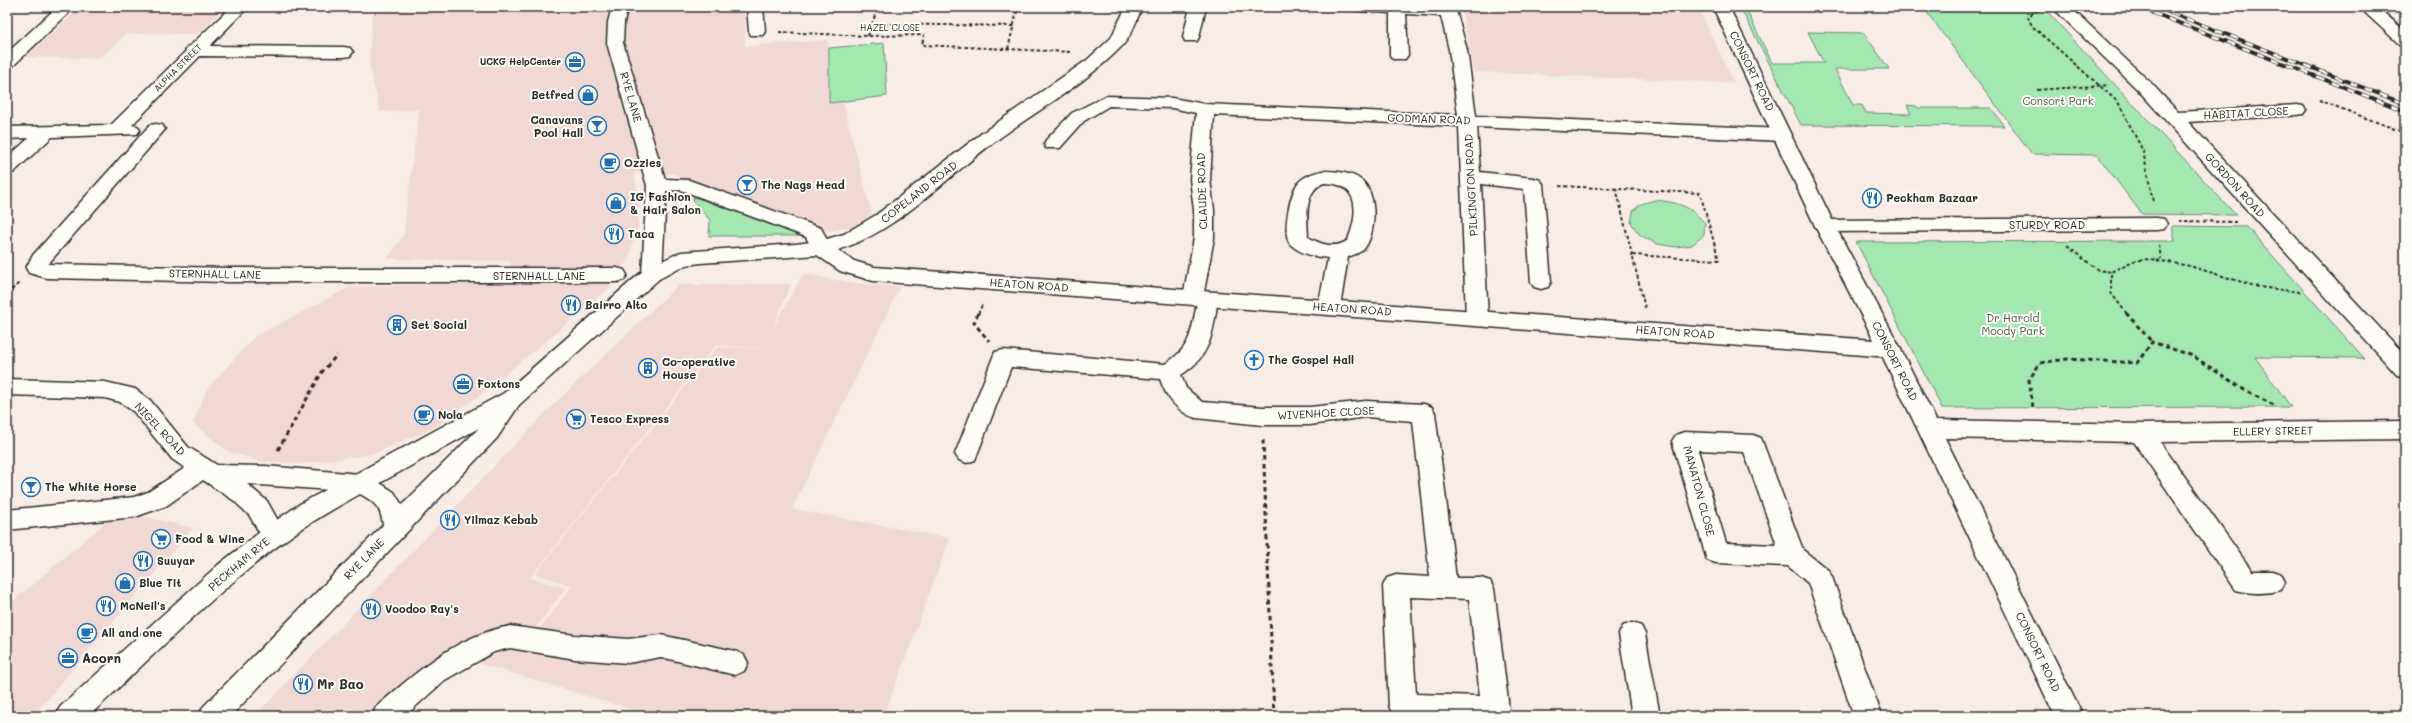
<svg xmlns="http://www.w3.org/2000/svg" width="2412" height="723" font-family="Mali,sans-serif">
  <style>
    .built { fill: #f2d8d4 }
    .green { fill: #a4e7b1; stroke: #68896e }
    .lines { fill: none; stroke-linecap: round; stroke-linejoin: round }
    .minor-casing { stroke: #2b2b2b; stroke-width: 3 }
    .major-casing { stroke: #2b2b2b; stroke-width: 3 }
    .path-far1 { stroke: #2b2b2b; stroke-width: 2; stroke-dasharray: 3.5 2.5; stroke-linecap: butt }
    .path { stroke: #2b2b2b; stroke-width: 3; stroke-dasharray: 4.5 3.5; stroke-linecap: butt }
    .minor { fill: #fdfcf7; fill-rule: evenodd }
    .major { fill: #fdfcf7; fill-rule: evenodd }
    .rail-casing { stroke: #2b2b2b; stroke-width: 4 }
    .rail { stroke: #fdfcf7; stroke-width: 2.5; stroke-dasharray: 8; stroke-linecap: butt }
    .labels { text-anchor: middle; stroke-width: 4; stroke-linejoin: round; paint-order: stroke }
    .far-street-label { font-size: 9px; fill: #2b2b2b; stroke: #fdfcf7 }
    .far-poi-label { font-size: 9px; font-weight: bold; fill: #2b2b2b; stroke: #fdfcf7; text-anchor: end }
    .street-label { font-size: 11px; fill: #2b2b2b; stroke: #fdfcf7 }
    .poi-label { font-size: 11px; font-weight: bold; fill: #2b2b2b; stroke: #fdfcf7; text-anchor: start }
    .park-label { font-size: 11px; fill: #495a4c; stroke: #fdfcf7 }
    .near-poi-label { font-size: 13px; font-weight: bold; fill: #2b2b2b; stroke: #fdfcf7; text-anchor: start }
  </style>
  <rect width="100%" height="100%" fill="#f8ece7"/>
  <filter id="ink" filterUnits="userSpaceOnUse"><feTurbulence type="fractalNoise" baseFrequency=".025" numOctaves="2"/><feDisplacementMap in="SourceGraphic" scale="8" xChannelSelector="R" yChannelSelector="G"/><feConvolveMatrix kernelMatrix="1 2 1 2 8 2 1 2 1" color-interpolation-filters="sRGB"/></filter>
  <g filter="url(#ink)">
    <path class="built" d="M 81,7 L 226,7 L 198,34 L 125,34 L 100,59 L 26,57 Z
      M 378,7 L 746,7 L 745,46 L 827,40 L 872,214 L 852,227 L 829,231 L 690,183 L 674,174 L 634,173 L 639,197 L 638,226 L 627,263 L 618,269 L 511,271 L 511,261 L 387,259 L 403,236 L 419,110 L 380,112 L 369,64 L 372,15 Z
      M 1461,7 L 1698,7 L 1734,83 L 1474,72 Z
      M 803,274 L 853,283 L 900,287 L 792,509 L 950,538 L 884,716 L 653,716 L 478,663 L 534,636 L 572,586 L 535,574 L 717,347 L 761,349 L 716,345 L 530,578 L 566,588 L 533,631 L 504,634 L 392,716 L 255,716 L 548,410 L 678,285 L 791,284 L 771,331 Z
      M 606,280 L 612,286 L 483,393 L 433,428 L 373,454 L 301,464 L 258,461 L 227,451 L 193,423 L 207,389 L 254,337 L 350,287 Z
      M 119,511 L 193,528 L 33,716 L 7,716 L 7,606 Z"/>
    <path class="green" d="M 1740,7 L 1745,7 L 1772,63 L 1824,63 L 1808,32 L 1864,33 L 1889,69 L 1835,69 L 1853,105 L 1862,105 L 1866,113 L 1911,114 L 1907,105 L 1916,106 L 1918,108 L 1991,108 L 2004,126 L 1801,125 Z
      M 1923,7 L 2043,7 L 2236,215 L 2142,214 L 2097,155 L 2032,154 Z
      M 884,43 L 887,96 L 829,103 L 829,48 Z
      M 693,197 L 802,232 L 801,236 L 709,236 L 710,220 L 694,202 Z
      M 1655,200 C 1680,203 1688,205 1705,223 L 1704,235 L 1692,245 L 1676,247 L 1657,244 L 1640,235 L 1631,223 L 1633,211 L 1641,204 Z
      M 2172,226 L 2247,227 L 2364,358 L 2255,357 L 2291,407 L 1942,408 L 1856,242 L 2175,241 Z"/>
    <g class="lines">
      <g class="minor-casing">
        <path id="minor" d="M 57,7 L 75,7 L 13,66 L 7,67 L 7,53 Z
          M 231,7 L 248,7 L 210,46 L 344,47 L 350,48 L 353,52 L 350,56 L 344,57 L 200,56 L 132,125 L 137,126 L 140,130 L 137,134 L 52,137 L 14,172 L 7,174 L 7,158 L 29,138 L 7,139 L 7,127 L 111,125 L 185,52 L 187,47 L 190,46 Z
          M 612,7 L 628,7 L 624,22 L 623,43 L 665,179 L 689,180 L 821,228 L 831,248 L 828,253 L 821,255 L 814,253 L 806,237 L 681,190 L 666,191 L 662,274 L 659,279 L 652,281 L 645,279 L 642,274 L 647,186 L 607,43 L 608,22 Z
          M 747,7 L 763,7 L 765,31 L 763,35 L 751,35 L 749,31 Z
          M 1190,7 L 1206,7 L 1199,37 L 1197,41 L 1185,41 L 1183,37 Z
          M 1349,7 L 1455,7 L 1467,50 L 1476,116 L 1783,129 L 1790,131 L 1792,135 L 1790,139 L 1783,141 L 1477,127 L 1480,172 L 1533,178 L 1540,180 L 1543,184 L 1551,282 L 1548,287 L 1541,289 L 1534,287 L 1531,282 L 1524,189 L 1481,184 L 1488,318 L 1485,323 L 1477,325 L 1469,323 L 1466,318 L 1459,126 L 1214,115 L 1210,179 L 1214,210 L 1214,238 L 1204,292 L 1215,293 L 1218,298 C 1213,331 1212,356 1181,375 L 1186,388 L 1202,402 L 1262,407 L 1310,407 L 1366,401 L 1424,404 L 1432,407 L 1435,413 L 1456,578 L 1481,578 L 1490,581 L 1494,589 L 1509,709 L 1506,716 L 1397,716 L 1393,715 L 1389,706 L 1383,586 L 1387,578 L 1396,575 L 1430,577 L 1413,421 L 1366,417 L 1310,425 L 1262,425 L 1196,418 C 1178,413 1166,397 1160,379 L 1011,367 L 975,460 L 967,463 L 959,460 L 955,454 L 995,352 L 1003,350 L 1165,364 C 1192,347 1191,332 1197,303 L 1186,302 L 1183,297 L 1194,238 L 1194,210 L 1190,179 L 1196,113 L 1172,108 L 1109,106 L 1084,121 L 1060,148 L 1046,148 L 1044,144 L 1046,140 L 1072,113 L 1106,96 L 1172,98 L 1205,104 L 1458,115 L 1449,50 L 1441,16 L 1406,14 L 1408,55 L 1405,59 L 1393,59 L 1390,55 L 1390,13 L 1351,10 ZM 1410,597 L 1469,599 L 1480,696 L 1416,694 Z
          M 2052,7 L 2070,7 L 2150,82 L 2178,112 L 2297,105 L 2303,106 L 2306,110 L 2303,114 L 2297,115 L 2188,122 L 2405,355 L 2405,377 L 2397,375 L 2138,90 Z
          M 2359,7 L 2377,7 L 2405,31 L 2405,45 L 2399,44 Z
          M 156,124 L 162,125 L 165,129 L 162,133 L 48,264 L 228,268 L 617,268 L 624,270 L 627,275 L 624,280 L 617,282 L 228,282 L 47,278 L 29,273 L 26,268 L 33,255 L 150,125 Z
          M 1322,171 C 1335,171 1351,172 1361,180 C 1378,193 1377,235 1363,250 C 1359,253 1353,255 1348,257 L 1340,307 L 1336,312 L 1329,314 L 1322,312 L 1318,307 L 1328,258 C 1315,257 1301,254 1291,245 C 1281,235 1290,194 1298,183 C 1304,176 1313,173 1322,171 ZM 1324,183 C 1361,183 1358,214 1348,240 C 1335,250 1320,244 1308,237 C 1307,219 1304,190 1324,183 Z
          M 2157,218 L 2164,219 L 2167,224 L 2164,229 L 2157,230 L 1825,232 L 1818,231 L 1815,226 L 1818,221 L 1825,220 Z
          M 1890,341 L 1898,344 L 1936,420 L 2141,424 L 2405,421 L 2405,439 L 2160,442 L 2252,571 L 2272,571 L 2281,574 L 2285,582 L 2281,590 C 2267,594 2250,594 2236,590 L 2134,442 L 1945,438 L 2083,716 L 2055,716 L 1879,349 L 1882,344 Z
          M 7,379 L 105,382 L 135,389 L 150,400 L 188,447 L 217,465 L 265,466 L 359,474 L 367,476 L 371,483 L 367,490 L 359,492 L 247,484 L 267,501 L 286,535 L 283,542 L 274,545 L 265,542 L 249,515 L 233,500 L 203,480 L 166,506 L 135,517 L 7,530 L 7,510 L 134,497 L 148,492 L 185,468 L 172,459 L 134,412 L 120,402 L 105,398 L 7,395 Z
          M 1684,432 L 1753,435 L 1761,438 L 1803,550 L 1828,570 L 1832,577 L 1882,716 L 1854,716 L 1808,583 L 1788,566 L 1716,563 L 1707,560 L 1672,441 L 1676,435 ZM 1698,450 L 1744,452 L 1777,545 L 1726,543 Z
          M 1632,623 L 1641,626 L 1645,634 L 1660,716 L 1632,716 L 1619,634 L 1623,626 Z
          M 510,626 L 575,635 L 628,639 L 661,635 L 735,651 L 744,655 L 748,663 L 744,671 L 735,675 L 661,657 L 628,663 L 575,659 L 510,648 L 494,652 L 445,680 L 405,716 L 372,716 L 376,707 C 417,672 455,636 510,626 Z"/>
      </g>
      <g class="major-casing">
        <path id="major" d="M 1126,7 L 1142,7 C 1137,19 1132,35 1123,45 C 1087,83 1039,109 997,140 C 946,177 899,231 838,250 L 854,261 L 874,267 L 1874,340 L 1815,226 L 1713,7 L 1729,7 L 1835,226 L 1901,349 L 1898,354 L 1890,357 L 873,281 L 840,271 L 817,255 L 701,263 L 686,265 L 659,279 L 519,405 L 497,438 L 231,716 L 199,716 L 203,707 L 383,525 C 381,508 375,502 360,494 C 333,509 307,524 283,542 C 213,594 152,657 89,716 L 56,716 L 60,707 L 218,565 L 265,528 L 300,504 L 504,393 L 645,269 L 681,252 L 795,244 L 820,241 L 844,234 L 876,215 L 982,133 L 1087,60 L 1111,38 ZM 479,428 L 402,505 L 394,492 L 380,483 Z"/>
      </g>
      <path class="path-far1" d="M 2038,9 L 2028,17 L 2032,26 L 2118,102 L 2143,151 L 2153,202
        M 872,24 L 1014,26
        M 779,32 L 868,36 L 924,35 L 922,45 L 1070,52
        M 868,36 L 878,7
        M 1008,49 L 1018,7
        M 2037,90 L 2109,85
        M 2319,100 L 2405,133
        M 1559,186 L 1700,193 L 1719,260 L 1632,255
        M 1616,188 L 1645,308
        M 2179,221 L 2236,222
        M 2159,245 L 2161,259
        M 2067,246 L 2098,270 L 2111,272
        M 7,294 L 19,283
        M 978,314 L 982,305
        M 2127,314 L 2111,293 L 2111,272 L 2133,261 L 2150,259 L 2190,266 L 2258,287 L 2300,292"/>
      <path class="path" d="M 978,313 L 974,323 L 989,341
        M 2126,313 L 2152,342
        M 2033,407 L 2029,380 L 2040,363 L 2067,359 L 2137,363 L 2152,342 L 2193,356 L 2249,393 L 2276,406
        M 1263,440 L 1274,716
        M 278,450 L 322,372 L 337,355"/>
      <use href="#minor" class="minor"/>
      <use href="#major" class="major"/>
      <g class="rail-casing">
        <path id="rail" d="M 2138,7 L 2405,111
          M 2156,7 L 2405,104"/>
      </g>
      <use href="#rail" class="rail"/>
    </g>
  </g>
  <defs>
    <g id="office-ring" transform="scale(1)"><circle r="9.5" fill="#fdfcf7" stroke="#1f6fb2" stroke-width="1.5"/><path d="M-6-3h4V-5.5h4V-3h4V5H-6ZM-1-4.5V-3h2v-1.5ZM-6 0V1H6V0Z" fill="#1f6fb2"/></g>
    <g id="shop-ring" transform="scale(1)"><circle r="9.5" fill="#fdfcf7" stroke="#1f6fb2" stroke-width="1.5"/><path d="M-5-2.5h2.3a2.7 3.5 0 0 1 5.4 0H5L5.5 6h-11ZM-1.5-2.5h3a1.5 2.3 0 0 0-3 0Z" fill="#1f6fb2"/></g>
    <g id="bar-ring" transform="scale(1)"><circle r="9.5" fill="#fdfcf7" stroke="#1f6fb2" stroke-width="1.5"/><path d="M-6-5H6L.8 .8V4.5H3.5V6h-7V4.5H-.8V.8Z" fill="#1f6fb2"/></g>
    <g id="cafe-ring" transform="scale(1)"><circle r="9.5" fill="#fdfcf7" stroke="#1f6fb2" stroke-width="1.5"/><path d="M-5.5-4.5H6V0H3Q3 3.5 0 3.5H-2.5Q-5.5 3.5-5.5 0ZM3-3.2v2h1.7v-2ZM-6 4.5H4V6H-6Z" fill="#1f6fb2"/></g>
    <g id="restaurant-ring" transform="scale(1)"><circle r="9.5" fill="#fdfcf7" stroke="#1f6fb2" stroke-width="1.5"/><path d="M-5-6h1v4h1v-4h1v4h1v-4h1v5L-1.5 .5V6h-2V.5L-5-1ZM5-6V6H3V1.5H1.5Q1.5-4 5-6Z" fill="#1f6fb2"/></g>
    <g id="building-ring" transform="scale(1)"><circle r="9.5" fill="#fdfcf7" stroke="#1f6fb2" stroke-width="1.5"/><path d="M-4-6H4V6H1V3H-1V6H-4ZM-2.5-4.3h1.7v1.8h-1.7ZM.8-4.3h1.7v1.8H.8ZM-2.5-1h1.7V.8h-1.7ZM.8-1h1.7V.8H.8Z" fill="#1f6fb2"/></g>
    <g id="church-ring" transform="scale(1)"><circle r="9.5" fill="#fdfcf7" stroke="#1f6fb2" stroke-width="1.5"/><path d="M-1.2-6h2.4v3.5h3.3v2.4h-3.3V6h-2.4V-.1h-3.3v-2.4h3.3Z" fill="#1f6fb2"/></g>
    <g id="supermarket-ring" transform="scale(1)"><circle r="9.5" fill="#fdfcf7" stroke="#1f6fb2" stroke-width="1.5"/><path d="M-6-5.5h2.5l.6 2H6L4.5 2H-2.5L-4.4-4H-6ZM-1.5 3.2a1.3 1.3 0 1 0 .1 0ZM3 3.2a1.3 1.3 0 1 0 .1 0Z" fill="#1f6fb2"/></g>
  </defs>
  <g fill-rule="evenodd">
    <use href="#office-ring" x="575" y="62"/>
    <use href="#shop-ring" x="588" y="95"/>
    <use href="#bar-ring" x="597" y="126"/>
    <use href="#cafe-ring" x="610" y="163"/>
    <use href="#bar-ring" x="747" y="185"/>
    <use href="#restaurant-ring" x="1872" y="198"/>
    <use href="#shop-ring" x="616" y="203"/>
    <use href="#restaurant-ring" x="614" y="234"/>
    <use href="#restaurant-ring" x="571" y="305"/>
    <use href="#building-ring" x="397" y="325"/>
    <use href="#church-ring" x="1254" y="360"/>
    <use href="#building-ring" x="648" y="368"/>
    <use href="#office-ring" x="463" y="384"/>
    <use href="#cafe-ring" x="424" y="415"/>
    <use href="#supermarket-ring" x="576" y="419"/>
    <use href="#bar-ring" x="31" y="487"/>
    <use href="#restaurant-ring" x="450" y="520"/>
    <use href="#supermarket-ring" x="161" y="539"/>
    <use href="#restaurant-ring" x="143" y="561"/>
    <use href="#shop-ring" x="125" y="583"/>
    <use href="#restaurant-ring" x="106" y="606"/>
    <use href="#restaurant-ring" x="371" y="609"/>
    <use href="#cafe-ring" x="87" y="633"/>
    <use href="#office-ring" x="68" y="658"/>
    <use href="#restaurant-ring" x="303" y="684"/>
  </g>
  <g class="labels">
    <g class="far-street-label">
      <text x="890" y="31">HAZEL CLOSE</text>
      <text transform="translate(178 68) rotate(-45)" y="3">ALPHA STREET</text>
    </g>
    <g class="far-poi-label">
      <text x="561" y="65">UCKG HelpCenter</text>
    </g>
    <g class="street-label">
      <text transform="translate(1752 71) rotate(64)" y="4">CONSORT ROAD</text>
      <text transform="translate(631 97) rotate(74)" y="4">RYE LANE</text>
      <text transform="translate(2246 113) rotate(-3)" y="4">HABITAT CLOSE</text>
      <text transform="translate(1429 119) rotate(2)" y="4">GODMAN ROAD</text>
      <text transform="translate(1471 185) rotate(-93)" y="4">PILKINGTON ROAD</text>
      <text transform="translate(2235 185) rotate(48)" y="4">GORDON ROAD</text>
      <text transform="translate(1202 191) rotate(-92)" y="4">CLAUDE ROAD</text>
      <text transform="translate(919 192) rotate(-38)" y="4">COPELAND ROAD</text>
      <text x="2047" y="229">STURDY ROAD</text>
      <text transform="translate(215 274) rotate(1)" y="4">STERNHALL LANE</text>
      <text x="539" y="280">STERNHALL LANE</text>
      <text transform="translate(1029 285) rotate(4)" y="4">HEATON ROAD</text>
      <text transform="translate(1352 309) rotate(4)" y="4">HEATON ROAD</text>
      <text transform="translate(1675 332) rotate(4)" y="4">HEATON ROAD</text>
      <text transform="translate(1895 361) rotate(63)" y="4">CONSORT ROAD</text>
      <text transform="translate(1326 413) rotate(-3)" y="4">WIVENHOE CLOSE</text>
      <text transform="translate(160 429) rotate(47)" y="4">NIGEL ROAD</text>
      <text transform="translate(2273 431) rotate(-1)" y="4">ELLERY STREET</text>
      <text transform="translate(1699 491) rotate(75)" y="4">MANATON CLOSE</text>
      <text transform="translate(364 559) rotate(-46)" y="4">RYE LANE</text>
      <text transform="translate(239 564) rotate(-40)" y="4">PECKHAM RYE</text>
      <text transform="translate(2038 652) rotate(64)" y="4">CONSORT ROAD</text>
    </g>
    <g class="poi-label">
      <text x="574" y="99" text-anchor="end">Betfred</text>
      <text x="583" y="124" text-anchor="end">Canavans<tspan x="583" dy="13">Pool Hall</tspan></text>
      <text x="624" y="167">Ozzies</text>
      <text x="761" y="189">The Nags Head</text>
      <text x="630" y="201">IG Fashion<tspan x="630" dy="13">&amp; Hair Salon</tspan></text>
      <text x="1886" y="202">Peckham Bazaar</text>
      <text x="628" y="238">Taca</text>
      <text x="585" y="309">Bairro Alto</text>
      <text x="411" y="329">Set Social</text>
      <text x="1268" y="364">The Gospel Hall</text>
      <text x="662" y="366">Co-operative<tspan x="662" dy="13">House</tspan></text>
      <text x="477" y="388">Foxtons</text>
      <text x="438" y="419">Nola</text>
      <text x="590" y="423">Tesco Express</text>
      <text x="45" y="491">The White Horse</text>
      <text x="464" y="524">Yilmaz Kebab</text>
      <text x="175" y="543">Food &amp; Wine</text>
      <text x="157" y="565">Suuyar</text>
      <text x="139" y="587">Blue Tit</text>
      <text x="120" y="610">McNeil's</text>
      <text x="385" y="613">Voodoo Ray's</text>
      <text x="101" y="637">All and one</text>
    </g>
    <g class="park-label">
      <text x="2058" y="105">Consort Park</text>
      <text x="2013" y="322">Dr Harold<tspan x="2013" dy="13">Moody Park</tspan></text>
    </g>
    <g class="near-poi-label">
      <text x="82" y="663">Acorn</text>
      <text x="317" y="689">Mr Bao</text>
    </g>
  </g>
  <rect width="2412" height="723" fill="none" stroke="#fdfcf7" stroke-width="24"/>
  <rect x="12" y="12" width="2388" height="699" fill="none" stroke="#2b2b2b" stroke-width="1.5" filter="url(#ink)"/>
</svg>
